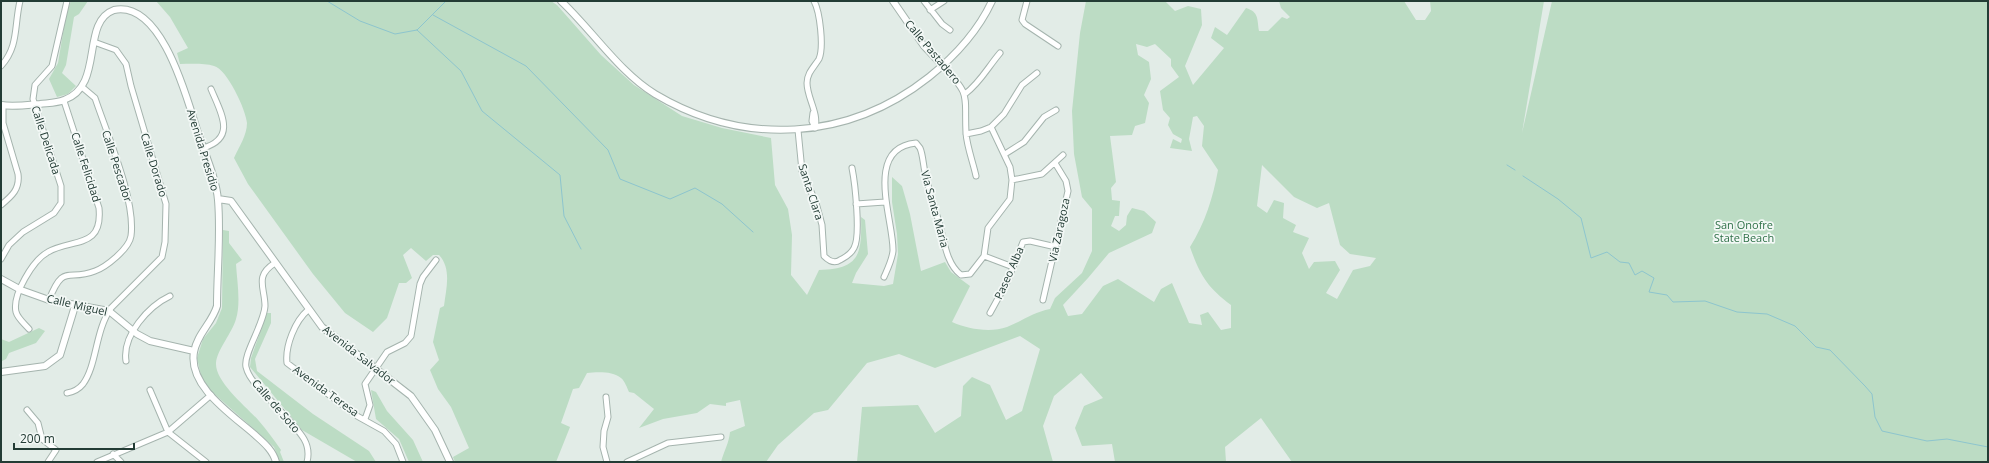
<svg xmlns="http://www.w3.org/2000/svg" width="1989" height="463" font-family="'Open Sans',sans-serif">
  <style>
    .green { fill: #bcdcc4; fill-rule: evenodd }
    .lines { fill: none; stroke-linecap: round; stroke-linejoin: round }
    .stream { stroke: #8dc5ce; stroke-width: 1 }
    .minor-casing { stroke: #a5b4ae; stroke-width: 7 }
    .tertiary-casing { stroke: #a5b4ae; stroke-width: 8 }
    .minor { stroke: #fff; stroke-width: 5 }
    .tertiary { stroke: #fff; stroke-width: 6 }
    .labels { text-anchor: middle; stroke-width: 3.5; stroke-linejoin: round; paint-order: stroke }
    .street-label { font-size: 11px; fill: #233c35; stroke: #f3f8f6 }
    .park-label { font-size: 11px; fill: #2f7148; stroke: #f3f8f6 }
  </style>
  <rect width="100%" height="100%" fill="#e2ece7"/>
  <path class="green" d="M 71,1 L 88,1 L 79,14 L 74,17 L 66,65 L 62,73 L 76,86 L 68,94 L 57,97 L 49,79 L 58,63 L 66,15 Z
    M 156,1 L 551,1 L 557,5 L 601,55 L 634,85 L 682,116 L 722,128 L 771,138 L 775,185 L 788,209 L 792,235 L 791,275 L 807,295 L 819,270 C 860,269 862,254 861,217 L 865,220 L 868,254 L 856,273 L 852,283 L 884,286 L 893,284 L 898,254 L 897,234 L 892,202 L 892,177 L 902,186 L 910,214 L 921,271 L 945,262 L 951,272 L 970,286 L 952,322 C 968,329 990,333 1007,327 C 1022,321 1034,312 1050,309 L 1055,298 L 1082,273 L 1092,251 L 1092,209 L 1082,197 L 1074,154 L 1072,111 L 1080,33 L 1086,1 L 1165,1 L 1175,11 L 1188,6 L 1201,9 L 1202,25 L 1185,66 L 1193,85 L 1224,48 L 1211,38 L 1215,27 L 1227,35 L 1246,8 C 1259,12 1257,19 1259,31 L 1268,31 L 1282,17 L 1287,19 L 1290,17 L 1281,8 L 1279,1 L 1404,1 L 1416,20 L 1425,20 L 1431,11 L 1430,1 L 1544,1 L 1522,133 L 1552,1 L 1988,1 L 1988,462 L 1292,462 L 1261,418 L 1225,447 L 1226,462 L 1115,462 L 1112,444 L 1082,446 L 1075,428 L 1084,406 L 1103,398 L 1081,373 L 1054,396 L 1043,426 L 1053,462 L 857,462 L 862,407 L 918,405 L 935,433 L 961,416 L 963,386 L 972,377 L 990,385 L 1006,420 L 1022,411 L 1040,349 L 1020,336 L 935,368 L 899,354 L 867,363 L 828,410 L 814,413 L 778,445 L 766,462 L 721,462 C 724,451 729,443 730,432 L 745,426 L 740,400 L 726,403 L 726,406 L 710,404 L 697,413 L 663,419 L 639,428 L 654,409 L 634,393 L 629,392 C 627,388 625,381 621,378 C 613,371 597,372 587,373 L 579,388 L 573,389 L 561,423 L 570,427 L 556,462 L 455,462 L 453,457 L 469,448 L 451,407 L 438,389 L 430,370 L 439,360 L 433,342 L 440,308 L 444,306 C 446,289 452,269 439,255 L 433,255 L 426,261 L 411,248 L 403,255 L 412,278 L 406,283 L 399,283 L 387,318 L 373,332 L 345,313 L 313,274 L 248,184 L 234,158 C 239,147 247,135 247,123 C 246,110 227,69 214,66 C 204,63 191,64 180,64 L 177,53 L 188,48 L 170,17 ZM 1136,44 L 1147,47 L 1155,44 L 1171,59 L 1171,66 L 1179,77 L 1160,91 L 1163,110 L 1170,118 L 1168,125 L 1173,134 L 1182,139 L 1181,143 L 1173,139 L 1170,148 L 1192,151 L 1189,139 L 1193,117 L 1197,116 L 1204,126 L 1202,146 L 1218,170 C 1213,198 1205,223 1190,247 C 1200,275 1207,287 1231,305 L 1231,328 L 1221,330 L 1208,312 L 1200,315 L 1202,325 L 1189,323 L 1172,283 L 1161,289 L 1154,302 L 1118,279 L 1103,286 L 1082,314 L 1068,316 L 1063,305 L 1088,278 L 1109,253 L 1152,233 L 1156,222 L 1144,211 L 1132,208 L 1127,216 L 1126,225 L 1119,231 L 1111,226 L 1115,216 L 1119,216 L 1120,201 L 1112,200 L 1111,188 L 1116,182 L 1110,136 L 1132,135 L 1135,126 L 1145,123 L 1149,103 L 1144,95 L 1151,79 L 1149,62 L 1138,55 ZM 1262,165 L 1294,197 L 1317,208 L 1329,203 L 1340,245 L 1350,254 L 1376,258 L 1370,266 L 1353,270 L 1337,299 L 1326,293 L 1340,270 L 1335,261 L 1314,262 L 1309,269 L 1302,253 L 1309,238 L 1293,232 L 1296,225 L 1283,218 L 1284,203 L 1274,200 L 1267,213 L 1257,206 Z
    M 223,230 L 229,231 L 229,243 L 242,260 L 236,264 C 237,281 241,303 236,319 C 232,333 217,350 216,363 C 215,382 247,407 259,421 C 267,430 274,440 281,450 L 280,452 L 284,462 L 280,462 L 274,447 L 210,390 L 201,376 L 197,358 L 203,339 L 216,323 L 222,308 Z
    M 267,313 L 271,313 L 271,323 L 255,359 L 257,371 L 313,414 L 369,451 L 376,462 L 357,462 L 302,430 L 250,367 L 251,358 Z
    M 39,328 L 45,331 L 36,343 L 9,353 L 6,359 L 2,361 L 1,339 L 9,342 Z
    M 371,390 L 376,392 L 387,411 L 413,440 L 423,462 L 409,462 L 399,439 L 376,419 Z"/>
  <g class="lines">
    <path class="stream" d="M 327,1 L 360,21 L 395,34 L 417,30 L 446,1
      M 433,15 L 526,66 L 608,150 L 620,179 L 670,199 L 695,188 L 722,204 L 753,232
      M 417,30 L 461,71 L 482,111 L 560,175 L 564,216 L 581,249
      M 1507,165 L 1515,170
      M 1523,176 L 1558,199 L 1581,218 L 1591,258 L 1607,252 L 1620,262 L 1629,263 L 1635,275 L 1642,271 L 1654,278 L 1649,292 L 1667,295 L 1673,302 L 1705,301 L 1737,312 L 1767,314 L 1795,326 L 1816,347 L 1830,350 L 1865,386 L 1872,394 L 1875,417 L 1882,431 L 1927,441 L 1947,439 L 1988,447"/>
    <g class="minor-casing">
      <path id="minor" d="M 814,1 C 820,12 824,47 819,59 C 814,67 807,73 807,83 C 807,98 819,113 815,128
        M 924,1 L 942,24 L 950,30
        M 1027,1 L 1022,20 L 1025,24 L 1058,46
        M 930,10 L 944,1
        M 1,66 C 19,46 14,26 20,1
        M 943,66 C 972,97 964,94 966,133 C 967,147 973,162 976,176
        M 965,94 C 980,83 988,67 1000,53
        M 813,113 L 812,121 L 815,128
        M 798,130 L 802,171 L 816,203 L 822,225 L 824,256 C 829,261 834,264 840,260 C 846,257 851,254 854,248 C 861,236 855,183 852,168
        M 966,134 L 981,131 L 991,127 L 1004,114 L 1022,85 L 1037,73
        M 203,148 C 237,138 221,113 211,89
        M 1005,154 L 1024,142 L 1044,117 L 1056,110
        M 1012,180 L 1042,174 L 1063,155
        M 856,204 L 885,202
        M 1,205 C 12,196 20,189 18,174 L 3,123 L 3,105
        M 984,256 L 1013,267
        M 1,259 L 9,245 L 23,232 L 54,213 L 61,203 L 61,186 L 33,99 L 35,85 L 52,66 L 67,1
        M 275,263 C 254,276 265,288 265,306 C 264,324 243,354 246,367 C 248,376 255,384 261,390 C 273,404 295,424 304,439 C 308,446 309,454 307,462
        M 884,277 C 888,268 892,260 893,251 C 894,221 863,148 916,143 L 920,148 C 923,155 923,164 925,172 C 928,188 933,203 938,219 C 944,237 945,263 961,275 L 970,274 L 984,256 L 988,228 L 1010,199 L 1012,180 L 1010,167 L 991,127
        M 49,300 C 64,262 68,282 95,271 C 106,267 129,249 131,236 C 136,200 107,134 95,98 L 82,87
        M 1043,300 L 1068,191 L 1066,181 L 1055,163
        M 308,310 C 295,321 285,346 287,363 L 357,416 L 384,431 L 396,444 L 403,462
        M 990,313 L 1007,282 L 1023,242 L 1030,241 L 1056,247
        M 29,329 C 25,324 18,319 16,312 C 12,295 33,260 48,252 C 71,238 103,250 99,208 L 64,101
        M 126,361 C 122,335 149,306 170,296
        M 150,390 L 168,432 L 206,462
        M 67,393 C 73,392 79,389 83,384 C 97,365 95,331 111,308 L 162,257 L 165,242 L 166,204 L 131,86 L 126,64 L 116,50 L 94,42
        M 606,397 L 608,417 L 604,431 L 603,447 L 607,462
        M 27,410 L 38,423 L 42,439 L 56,450 L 48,462
        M 365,419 L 370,405 L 365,384 L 387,352 L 405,343 L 411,336 L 420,284 L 423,277 L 436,260
        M 113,454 L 121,462
        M 97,462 L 168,432 L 211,395
        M 627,462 L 668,443 L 721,437"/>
    </g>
    <g class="tertiary-casing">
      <path id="tertiary" d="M 561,1 C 592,30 619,72 655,94 C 744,147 848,141 929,77 C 954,57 978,31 992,1
        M 893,1 L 924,46 L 943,66
        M 1,105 C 13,107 28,105 40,104 C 48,103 57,103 64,100 C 105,86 80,22 114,10 C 162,0 187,99 197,130 C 204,152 216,177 218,200 C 221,235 217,271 217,306 C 212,323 197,334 194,352 C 188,386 231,414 254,434 C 263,442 273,450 276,462
        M 218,199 L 231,201 L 322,327 L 411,396 L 435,430 L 450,462
        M 1,279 L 21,290 L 49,300 L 109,311 L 137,334 L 150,341 L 194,351
        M 1,372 L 45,366 L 60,355 L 75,306"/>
    </g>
    <use href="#minor" class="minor"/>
    <use href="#tertiary" class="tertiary"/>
  </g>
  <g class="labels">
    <g class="street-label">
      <text transform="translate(933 52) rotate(50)" y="4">Calle Pastadero</text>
      <text transform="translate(46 140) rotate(72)" y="4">Calle Delicada</text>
      <text transform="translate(203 150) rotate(73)" y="4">Avenida Presidio</text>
      <text transform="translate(154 165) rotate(73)" y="4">Calle Dorado</text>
      <text transform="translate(117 166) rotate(72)" y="4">Calle Pescador</text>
      <text transform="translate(86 167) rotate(72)" y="4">Calle Felicidad</text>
      <text transform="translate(811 192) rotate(72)" y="4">Santa Clara</text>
      <text transform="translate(935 209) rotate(75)" y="4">Via Santa Maria</text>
      <text transform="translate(1059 230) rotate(-78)" y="4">Via Zaragoza</text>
      <text transform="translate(1009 273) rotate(-66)" y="4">Paseo Alba</text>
      <text transform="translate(77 305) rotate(13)" y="4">Calle Miguel</text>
      <text transform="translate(359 355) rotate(38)" y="4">Avenida Salvador</text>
      <text transform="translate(326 391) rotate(36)" y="4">Avenida Teresa</text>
      <text transform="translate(276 406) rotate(49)" y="4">Calle de Soto</text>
    </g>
    <g class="park-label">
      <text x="1744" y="229">San Onofre<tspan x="1744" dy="13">State Beach</tspan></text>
    </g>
  </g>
  <rect width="1989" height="463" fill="none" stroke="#233c35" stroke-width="4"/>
  <path d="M14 443v6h120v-6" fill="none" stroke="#233c35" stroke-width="2"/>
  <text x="20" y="443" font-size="12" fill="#233c35" stroke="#f3f8f6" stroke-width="3" paint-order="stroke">200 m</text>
</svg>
